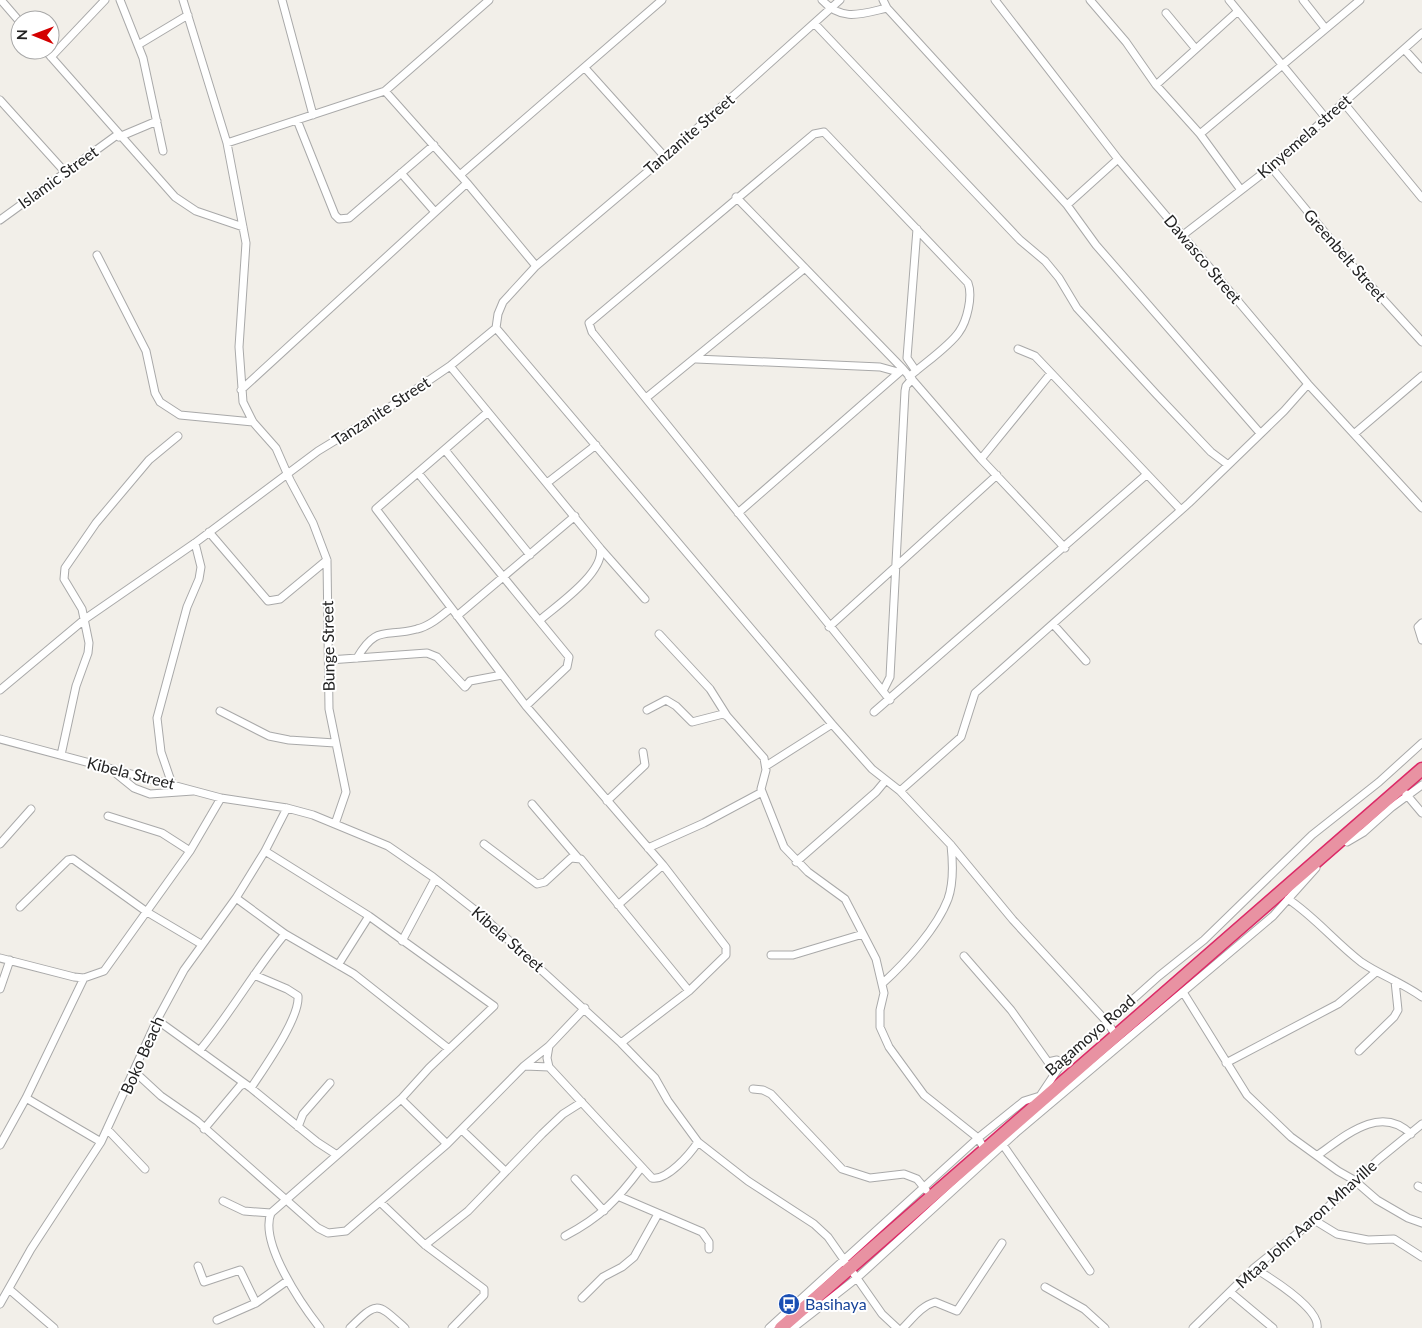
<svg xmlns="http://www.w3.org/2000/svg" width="1422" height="1328" font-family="Lato,sans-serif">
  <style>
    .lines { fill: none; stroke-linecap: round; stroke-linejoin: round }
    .street-casing { stroke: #a9a9a9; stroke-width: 9 }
    .highway-casing { stroke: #dc2a67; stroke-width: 15 }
    .street { stroke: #fff; stroke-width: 7 }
    .highway { stroke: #e892a2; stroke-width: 12 }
    .labels { text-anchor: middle; stroke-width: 4; stroke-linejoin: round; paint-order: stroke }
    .street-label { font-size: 16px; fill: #222; stroke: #fff }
    .transit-label { font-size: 16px; fill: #164399; stroke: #fff; text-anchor: start }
  </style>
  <rect width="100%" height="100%" fill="#f2efe9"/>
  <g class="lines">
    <g class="street-casing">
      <path id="street" d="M 1,0 L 20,22
        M 120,0 L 143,58 L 163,151
        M 183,0 L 227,143 L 246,243 L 239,347 L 243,402 L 253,422 L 276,448 L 290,480 L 313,523 L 327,560 L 329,709 L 346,792 L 335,824
        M 282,0 L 313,115
        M 822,0 C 842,22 861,14 887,8
        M 883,0 L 887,8 L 1067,205 L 1096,245 L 1260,433
        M 995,0 L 1118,159 L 1308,384 L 1422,508
        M 1090,0 L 1126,42 L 1156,85 L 1200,134 L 1241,190
        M 1229,0 L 1325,117
        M 1303,0 L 1325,28
        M 1166,13 L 1195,48
        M 815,24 L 1020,240 L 1045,261 L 1059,278 L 1077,308 L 1157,395 L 1211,452 L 1227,464
        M 138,45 L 188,15
        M 1404,49 L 1422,69
        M 45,50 L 175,197 L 196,211 L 243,227
        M 51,57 L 105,0
        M 585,68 L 665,157
        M 1156,85 L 1238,11
        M 385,91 L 467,183 L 536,266
        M 0,100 L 65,172
        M 1343,102 L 1422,198
        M 297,120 L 335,215 L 339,219 L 349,218 L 434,145
        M 1200,134 L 1360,0
        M 119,137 L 157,121
        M 227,143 L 385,91 L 489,0
        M 1271,167 L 1350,263 L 1422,342
        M 401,173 L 435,212
        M 460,175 L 662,0
        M 736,197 L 903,369 L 981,459 L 1065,548
        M 1067,205 L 1118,159
        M 0,220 L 117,135
        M 1183,235 L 1271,167 L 1422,33
        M 97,255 L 146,351 L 155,393 L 160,402 L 180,415 L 253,422
        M 496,328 L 832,724 L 872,769 L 900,791 L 951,845 L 1013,920 L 1107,1022 L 1115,1034
        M 1018,349 L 1035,356 L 1181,510
        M 696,359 L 880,367 L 898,372
        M 450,366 L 600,548 C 606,572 556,606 540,620
        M 916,371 L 907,358 L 917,229
        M 241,390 L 467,183
        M 646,398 L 805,268
        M 488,412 L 376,509 L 526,706 L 663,865 L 726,947 L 726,955 L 689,991 L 621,1043
        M 1354,434 L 1422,376
        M 445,450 L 530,555
        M 981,459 L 1051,373
        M 418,473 L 569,657 L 567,667 L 526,706
        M 547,483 L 596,445
        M 738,513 L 903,369
        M 209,532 L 268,601 L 280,599 L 327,560
        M 599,547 L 645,599
        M 457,616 L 575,516
        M 1422,623 L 1418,627 L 1422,640
        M 1053,624 L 1086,661
        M 829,627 L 997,475
        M 659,634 L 710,689 L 727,716
        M 357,658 C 377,624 385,638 417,629 C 430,626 441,616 451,608
        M 329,660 L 427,653 L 437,657 L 465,687 L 470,681 L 502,675
        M 884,689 L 890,677 L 905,391 L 906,386 L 912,379
        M 0,690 L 85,619 L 195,543 L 318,451 L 387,409 L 450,366 L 496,328 L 498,314 L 503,302 L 536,266 L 665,157 L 840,0
        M 890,700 L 592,332 L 589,323 L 814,134 L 824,132 L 968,283 C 973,296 967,321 959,332 C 950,346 922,365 909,377
        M 647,710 L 666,700 L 676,706 L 692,722 L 723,714 L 727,716 L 764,758 L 766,770 L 761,789 L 784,847 L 808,872 L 845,899 L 876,959 L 884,993 L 880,1010 L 880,1027 L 889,1047 L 924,1095 L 978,1138 L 985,1150
        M 220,711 L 269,736 L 289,740 L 335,743
        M 874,712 L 1146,475
        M 0,739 L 221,798 L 287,808 L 313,815 L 388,846 L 433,877 L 480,914 L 621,1043 L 655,1078 L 668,1101 L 698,1142 L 748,1181 L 814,1224 L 828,1237 L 882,1314 L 897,1328
        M 61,755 L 76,686 L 88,653 L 89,643 L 82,609 L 64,579 L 65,568 L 96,523 L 149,460 L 178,436
        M 766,766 L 832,724
        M 113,771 L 134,788 L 150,794 L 193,791
        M 172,784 L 161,752 L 157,718 L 187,607 L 199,579 L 201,567 L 195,543
        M 900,791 L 961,737 L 975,693 L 1189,503 L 1284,411 L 1308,384
        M 1406,794 L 1422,813
        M 607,801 L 645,765 L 643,752
        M 532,804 L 578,858
        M 108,816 L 162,833 L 190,851
        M 1347,842 L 1364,832 L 1392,807 L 1422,785
        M 0,844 L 31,809
        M 484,844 L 537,884 L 545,882 L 571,858 L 581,859 L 689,991
        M 648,848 L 704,823 L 762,792
        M 265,851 L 369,916 L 494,1006 L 429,1068 L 401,1099 L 271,1213 C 259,1243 302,1305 320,1328
        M 796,862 L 876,792 L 886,780
        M 236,898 L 285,934 L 354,974 L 449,1049
        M 1288,899 C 1315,917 1335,942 1361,962 C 1380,975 1403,983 1422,997
        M 618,905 L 663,865
        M 20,907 L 68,860 L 73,859 L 147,912 L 201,944
        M 402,941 L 435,879
        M 771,955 L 793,955 L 863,934
        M 964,956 L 1011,1010 L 1048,1062 L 1057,1060 L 1062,1063
        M 0,958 L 74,977 L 84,978 L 104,971 L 190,851 L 221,798
        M 338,965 L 369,916
        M 883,983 C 906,962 937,928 948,899 C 954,882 953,863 951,845
        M 0,989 L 10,960
        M 1183,992 L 1247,1095 L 1291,1137 L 1338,1171 L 1354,1180 L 1377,1200 L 1408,1218 L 1422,1223
        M 157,1020 L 251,1088 L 317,1142 L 337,1155
        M 549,1046 L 547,1058 L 549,1067
        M 200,1050 C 231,1013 254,971 285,934
        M 1359,1051 L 1394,1017 L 1398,1010 L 1395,981
        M 1226,1063 L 1338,1004 L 1376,972
        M 525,1066 L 549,1067 L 652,1178 C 667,1181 690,1154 698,1142
        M 135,1072 L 161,1096 L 197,1121 L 318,1228 L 328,1233 L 346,1231 L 447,1144 L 524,1066 L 549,1046 L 585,1008
        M 251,1088 C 264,1068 300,1018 298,996 L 287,989 L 254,975
        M 753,1089 L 763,1090 L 771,1094 L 842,1169 L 870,1178 L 904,1174 L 917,1179 L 926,1190
        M 26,1098 L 101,1142
        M 401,1099 L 447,1144
        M 298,1127 L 303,1114 L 330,1083
        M 107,1129 L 145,1169
        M 204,1129 L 240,1086 L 244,1084
        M 462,1130 L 505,1171
        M 1001,1142 L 1090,1271
        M 0,1145 L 26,1098 L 84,978
        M 1318,1155 C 1345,1136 1380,1104 1411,1134
        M 575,1179 L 604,1211
        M 1418,1186 L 1422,1188
        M 620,1197 L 702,1232 L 709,1242 L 709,1249
        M 223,1201 L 244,1211 L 271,1213
        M 380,1202 L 425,1245 L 484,1289 L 484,1295 L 452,1328
        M 1314,1220 L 1337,1234 L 1368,1240 L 1394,1239 L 1422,1257
        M 565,1236 C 601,1217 617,1200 641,1168
        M 425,1245 L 468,1211 L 542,1134 L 563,1114 L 582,1102
        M 198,1266 L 204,1282 L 240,1270 L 256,1303
        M 1254,1268 C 1269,1277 1321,1309 1317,1328
        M 1045,1287 L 1084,1309 L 1105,1328
        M 9,1289 L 54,1328
        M 1230,1292 L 1273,1328
        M 582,1298 L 603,1277 L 622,1267 L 634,1257 L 658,1214
        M 0,1304 L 31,1249 L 101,1142 L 157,1020 L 184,970 L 236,898 L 265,851 L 287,808
        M 217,1320 L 256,1303 L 287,1281
        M 350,1328 C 378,1300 377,1303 405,1328
        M 769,1328 L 978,1138 L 1024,1101 L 1040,1096 L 1062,1063 L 1159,976 L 1204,940 L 1312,835 L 1379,782 L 1422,743
        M 793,1328 L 857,1278 L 1018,1131 L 1273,916 L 1316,868
        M 903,1328 C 913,1318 921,1306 935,1302 L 957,1311 L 1002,1243
        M 1193,1328 L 1254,1268 L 1314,1220 L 1379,1159 L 1422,1124"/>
    </g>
    <g class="highway-casing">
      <path id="highway" d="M 781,1328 L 1422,769"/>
    </g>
    <use href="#street" class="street"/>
    <use href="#highway" class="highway"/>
  </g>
  <defs>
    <g id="bus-disc" transform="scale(1.125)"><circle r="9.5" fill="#1a4fb4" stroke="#fff"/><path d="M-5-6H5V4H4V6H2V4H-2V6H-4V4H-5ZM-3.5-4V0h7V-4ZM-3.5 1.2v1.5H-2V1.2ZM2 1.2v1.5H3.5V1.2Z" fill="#fff"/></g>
  </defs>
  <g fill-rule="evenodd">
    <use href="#bus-disc" x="789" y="1304"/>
  </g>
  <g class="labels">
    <g class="street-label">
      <text transform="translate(689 134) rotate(-41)" y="6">Tanzanite Street</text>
      <text transform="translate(1304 136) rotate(-41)" y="6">Kinyemela street</text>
      <text transform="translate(58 177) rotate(-36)" y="6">Islamic Street</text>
      <text transform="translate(1345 255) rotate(49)" y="6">Greenbelt Street</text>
      <text transform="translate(1203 259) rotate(50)" y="6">Dawasco Street</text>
      <text transform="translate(381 411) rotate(-33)" y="6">Tanzanite Street</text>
      <text transform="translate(328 646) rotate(-91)" y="6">Bunge Street</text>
      <text transform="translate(131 773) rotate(14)" y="6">Kibela Street</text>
      <text transform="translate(508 939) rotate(41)" y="6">Kibela Street</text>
      <text transform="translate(1090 1035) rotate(-41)" y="6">Bagamoyo Road</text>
      <text transform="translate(142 1055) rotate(-66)" y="6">Boko Beach</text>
      <text transform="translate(1306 1224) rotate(-42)" y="6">Mtaa John Aaron Mhaville</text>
    </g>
    <g class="transit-label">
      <text x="805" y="1310">Basihaya</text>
    </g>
  </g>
  <g transform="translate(35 35) rotate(271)"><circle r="24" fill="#ffffff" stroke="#a7a7a7"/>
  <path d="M0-4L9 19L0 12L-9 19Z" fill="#d40000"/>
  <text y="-8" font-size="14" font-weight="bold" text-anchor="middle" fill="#222222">N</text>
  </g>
</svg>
